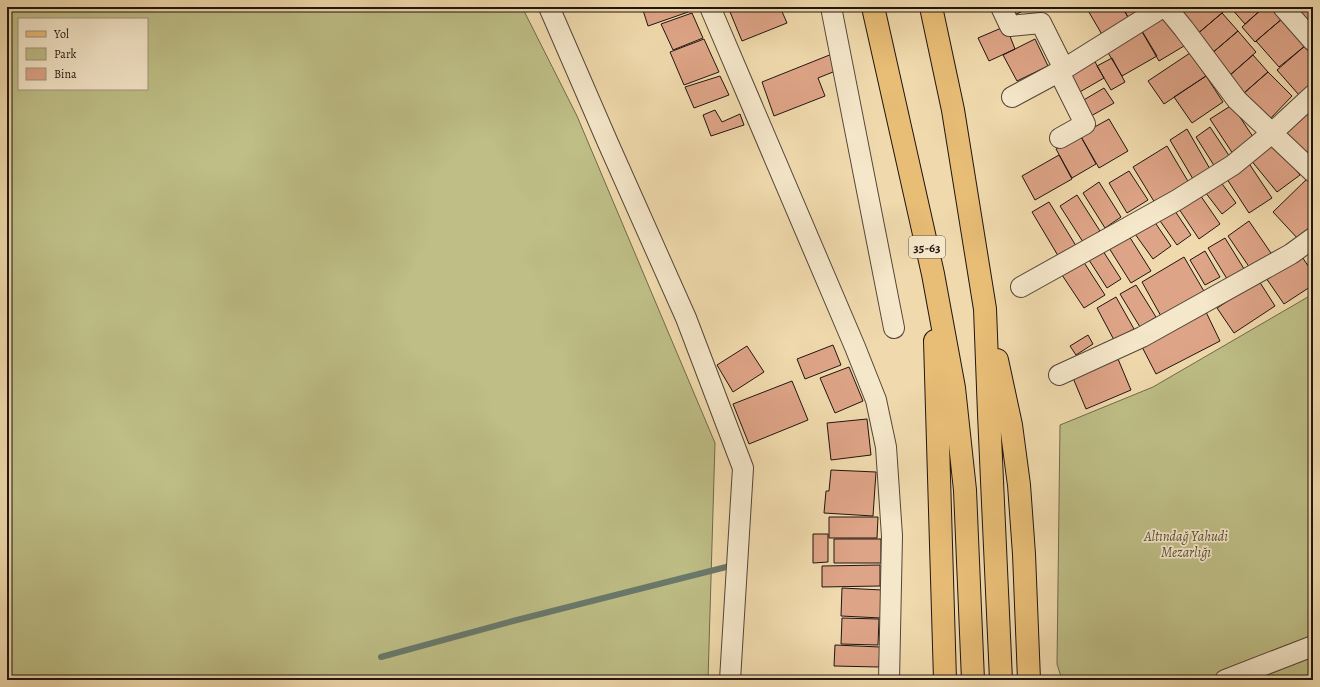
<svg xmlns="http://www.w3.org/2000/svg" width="1320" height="687" font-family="Alegreya,serif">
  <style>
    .green { fill: #bebe86; stroke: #6f6a4c; fill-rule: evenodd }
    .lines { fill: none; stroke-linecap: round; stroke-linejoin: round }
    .stream { stroke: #69796c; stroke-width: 6 }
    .building { fill: #dea487; stroke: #201511 }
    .minor-casing { stroke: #544638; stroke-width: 22 }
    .major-casing { stroke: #201511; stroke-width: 24 }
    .minor { stroke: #f5e7ca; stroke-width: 20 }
    .major { stroke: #e8bd76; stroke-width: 22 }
    .labels { text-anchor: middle; stroke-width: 3.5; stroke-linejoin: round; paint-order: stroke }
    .shield { fill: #f5e7ca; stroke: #605448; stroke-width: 1 }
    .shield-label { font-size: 13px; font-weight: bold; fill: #201511 }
    .park-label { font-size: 14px; font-style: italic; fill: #57503a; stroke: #f5e7ca }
  </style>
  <rect width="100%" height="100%" fill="#f0daad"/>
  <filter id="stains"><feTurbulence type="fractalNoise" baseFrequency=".005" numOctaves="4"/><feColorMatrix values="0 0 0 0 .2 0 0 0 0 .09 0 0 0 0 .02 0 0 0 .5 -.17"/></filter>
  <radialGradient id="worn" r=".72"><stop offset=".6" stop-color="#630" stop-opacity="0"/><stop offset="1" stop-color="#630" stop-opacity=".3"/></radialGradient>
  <path class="green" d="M 7,7 L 522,7 L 577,116 L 715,443 L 708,680 L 12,680 L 7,668 ZM 19,19 L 147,19 L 147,89 L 19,89 Z
    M 1313,294 L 1313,680 L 1062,680 L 1057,664 L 1060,425 L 1153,387 Z"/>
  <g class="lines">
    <path class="stream" d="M 381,657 L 513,621 L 734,565"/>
  </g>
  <path class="building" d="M 642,7 L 693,7 L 694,10 L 648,26 Z
    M 728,7 L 780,7 L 787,23 L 742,41 Z
    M 1008,7 L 1032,7 L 1012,16 Z
    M 1086,7 L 1122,7 L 1131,22 L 1104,38 Z
    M 1122,7 L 1152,7 L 1131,22 Z
    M 1172,7 L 1229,7 L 1196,35 Z
    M 1230,7 L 1264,7 L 1245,24 Z
    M 1264,7 L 1273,7 L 1283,18 L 1255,42 L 1242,27 Z
    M 1295,7 L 1313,7 L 1313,29 Z
    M 692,13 L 703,38 L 673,50 L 661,24 Z
    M 1222,13 L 1238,31 L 1211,54 L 1195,36 Z
    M 1167,16 L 1184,46 L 1159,61 L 1141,30 Z
    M 1283,18 L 1306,45 L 1279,67 L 1256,41 Z
    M 1006,26 L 1015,49 L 989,61 L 978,38 Z
    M 1142,31 L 1157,56 L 1122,76 L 1107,51 Z
    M 1238,31 L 1256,52 L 1229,76 L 1211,54 Z
    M 704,39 L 719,72 L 684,85 L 670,52 Z
    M 1035,39 L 1048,66 L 1017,81 L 1003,55 Z
    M 1306,45 L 1313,53 L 1313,83 L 1299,95 L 1277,70 Z
    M 837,52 L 843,68 L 818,78 L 825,96 L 774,116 L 762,82 Z
    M 1190,53 L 1206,76 L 1164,104 L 1148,81 Z
    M 1253,55 L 1268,72 L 1244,93 L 1229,76 Z
    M 1112,58 L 1125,82 L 1111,90 L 1097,66 Z
    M 1094,60 L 1104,78 L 1078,93 L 1068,75 Z
    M 1268,72 L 1292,96 L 1269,120 L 1244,93 Z
    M 720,76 L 729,95 L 694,108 L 685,87 Z
    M 1206,76 L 1223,102 L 1192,123 L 1174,97 Z
    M 1104,88 L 1114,103 L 1091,116 L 1082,101 Z
    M 1232,105 L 1257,143 L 1235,157 L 1210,119 Z
    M 715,110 L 722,122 L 740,114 L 744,125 L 711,136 L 703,115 Z
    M 1309,110 L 1313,113 L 1313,154 L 1310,157 L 1286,133 Z
    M 1109,119 L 1128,151 L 1099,168 L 1080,135 Z
    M 1210,127 L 1230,157 L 1215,167 L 1196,137 Z
    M 1187,129 L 1210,169 L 1193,179 L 1170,140 Z
    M 1080,135 L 1096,164 L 1072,178 L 1056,149 Z
    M 1273,141 L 1300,175 L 1277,192 L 1250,159 Z
    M 1167,146 L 1189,183 L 1155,203 L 1133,167 Z
    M 1059,155 L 1072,179 L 1035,200 L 1022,176 Z
    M 1248,162 L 1272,198 L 1249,213 L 1225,176 Z
    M 1129,171 L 1148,200 L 1127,213 L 1109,183 Z
    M 1310,176 L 1313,179 L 1313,229 L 1300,241 L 1273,212 Z
    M 1220,181 L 1236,203 L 1222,214 L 1205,192 Z
    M 1099,182 L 1121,217 L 1105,228 L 1083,193 Z
    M 1198,192 L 1220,224 L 1199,239 L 1177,206 Z
    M 1077,195 L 1100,231 L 1083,242 L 1060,206 Z
    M 1049,202 L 1078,249 L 1060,259 L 1032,212 Z
    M 1173,208 L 1191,235 L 1177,245 L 1158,218 Z
    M 1154,221 L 1171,246 L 1153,259 L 1135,234 Z
    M 1249,221 L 1273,256 L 1252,271 L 1228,236 Z
    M 1129,236 L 1151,271 L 1131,283 L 1109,248 Z
    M 1225,238 L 1246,272 L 1229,282 L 1208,248 Z
    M 1313,248 L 1313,259 L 1308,252 Z
    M 1103,251 L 1121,279 L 1107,288 L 1089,260 Z
    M 1205,251 L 1220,277 L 1205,285 L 1190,260 Z
    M 1300,254 L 1313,273 L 1313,285 L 1284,304 L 1266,278 Z
    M 1184,257 L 1205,293 L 1162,318 L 1142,282 Z
    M 1083,261 L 1105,295 L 1084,308 L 1062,275 Z
    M 1259,281 L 1275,306 L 1234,333 L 1217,308 Z
    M 1136,285 L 1156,317 L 1140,327 L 1120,294 Z
    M 1116,297 L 1134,329 L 1114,340 L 1097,308 Z
    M 1206,312 L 1220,341 L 1156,374 L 1141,345 Z
    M 1088,335 L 1093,344 L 1076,355 L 1070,346 Z
    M 833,345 L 841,365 L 805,379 L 797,359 Z
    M 747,346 L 764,372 L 733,392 L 717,365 Z
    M 1118,359 L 1131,390 L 1086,409 L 1073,378 Z
    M 849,367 L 863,401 L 835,413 L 820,378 Z
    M 792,381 L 808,420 L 749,444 L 733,404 Z
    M 867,419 L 871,455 L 831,460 L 827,423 Z
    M 831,470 L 876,472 L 873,516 L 824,513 L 826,491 L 829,491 Z
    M 829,517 L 878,517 L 877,538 L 829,538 Z
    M 813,534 L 828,534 L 828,562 L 813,563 Z
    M 834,539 L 881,539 L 881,563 L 834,563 Z
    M 880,565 L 880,586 L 822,587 L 822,566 Z
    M 842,588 L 882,590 L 881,618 L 841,616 Z
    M 842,618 L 879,619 L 878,645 L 841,644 Z
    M 835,645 L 880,647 L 879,667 L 834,666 Z"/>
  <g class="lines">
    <g class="minor-casing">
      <path id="minor" d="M 549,7 L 608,143 L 686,318 L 743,468 L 730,680
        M 710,7 L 855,347 L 876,400 L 886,447 L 892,536 L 889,680
        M 831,7 L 894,328
        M 1001,7 L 1010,26 L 1041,23 L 1064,69
        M 1166,7 L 1184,29 L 1237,100 L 1313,172
        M 1283,7 L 1313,41
        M 1059,72 L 1085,124 L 1060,138
        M 1012,97 L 1064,69 L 1163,7
        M 1021,287 L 1177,200 L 1233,165 L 1272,133 L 1313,95
        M 1059,375 L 1142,337 L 1291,254 L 1313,238
        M 1225,680 L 1313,646"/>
    </g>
    <g class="major-casing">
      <path id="major" d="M 873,7 L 933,274 L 954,388 L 965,490 L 973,680
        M 931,7 L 953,110 L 985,309 L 989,414 L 1001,680
        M 935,341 L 945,680
        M 997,360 L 1011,425 L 1019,485 L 1024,554 L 1029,680"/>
    </g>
    <use href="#minor" class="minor"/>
    <use href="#major" class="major"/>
  </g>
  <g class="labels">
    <rect class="shield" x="909" y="236" width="36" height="22" rx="3"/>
    <g class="shield-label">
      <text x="927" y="252">35-63</text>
    </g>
    <g class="park-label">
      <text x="1186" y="541">Altındağ Yahudi<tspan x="1186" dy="16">Mezarlığı</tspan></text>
    </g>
  </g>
  <rect width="1320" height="687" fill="none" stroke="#f0daad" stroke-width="24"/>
  <rect x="8" y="8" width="1304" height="671" fill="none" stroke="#201511" stroke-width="2"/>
  <rect x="12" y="12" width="1296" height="663" fill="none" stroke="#201511"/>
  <rect x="18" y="18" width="130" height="72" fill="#f5e7ca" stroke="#a09380"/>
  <rect x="26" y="31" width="20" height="6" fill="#e8bd76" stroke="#a09380"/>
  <text x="54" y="38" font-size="12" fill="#201511">Yol</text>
  <rect x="26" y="48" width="20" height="12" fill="#bebe86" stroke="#a09380"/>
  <text x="54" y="58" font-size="12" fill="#201511">Park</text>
  <rect x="26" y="68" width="20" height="12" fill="#dea487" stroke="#a09380"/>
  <text x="54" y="78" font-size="12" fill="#201511">Bina</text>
  <rect width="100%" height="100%" filter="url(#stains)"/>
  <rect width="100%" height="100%" fill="url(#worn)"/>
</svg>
